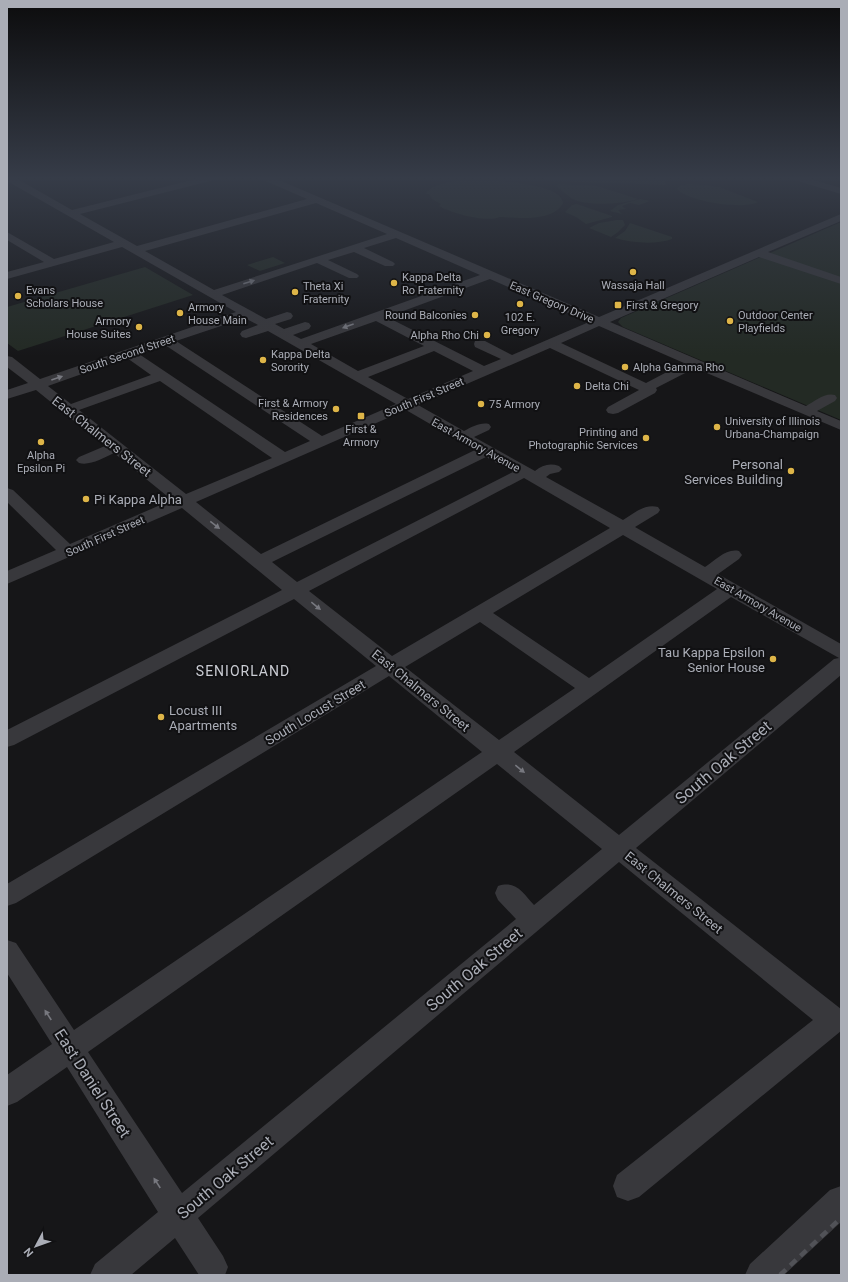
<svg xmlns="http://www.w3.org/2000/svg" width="848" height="1282" font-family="Roboto,sans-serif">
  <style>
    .green { fill: #232a24 }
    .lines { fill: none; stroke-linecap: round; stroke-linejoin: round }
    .minor { fill: #38383c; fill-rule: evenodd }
    .rail { stroke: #515257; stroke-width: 4.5; stroke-dasharray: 8 6; stroke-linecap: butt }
    .oneway { fill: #77787f }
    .poi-dot { fill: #deb548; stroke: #111113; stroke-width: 1.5 }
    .labels { text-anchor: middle; stroke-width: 4; stroke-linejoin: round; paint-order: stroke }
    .far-poi-label { font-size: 11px; fill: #aaadb6; stroke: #111113; text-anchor: start }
    .far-street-label { font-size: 11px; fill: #aaadb6; stroke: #111113 }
    .street-label { font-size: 13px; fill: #aaadb6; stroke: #111113 }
    .poi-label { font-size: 13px; fill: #aaadb6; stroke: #111113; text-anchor: end }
    .neighbourhood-label { font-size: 14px; letter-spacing: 1px; fill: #caccd3; stroke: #111113 }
    .near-street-label { font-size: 16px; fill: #aaadb6; stroke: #111113 }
  </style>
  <rect width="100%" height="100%" fill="#161618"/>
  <path class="green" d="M 542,177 L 632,177 L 645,181 L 663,177 L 666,185 L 551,181 Z
    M 481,180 C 497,181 561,183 563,203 C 554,222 517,218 500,217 C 486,223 451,213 439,206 L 441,204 L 432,199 L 429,194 L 426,194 C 433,180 468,180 481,180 Z
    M 558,184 L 597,186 L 638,199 C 622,204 586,207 571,198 C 566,194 561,190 556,186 L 556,185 Z
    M 688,184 L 705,185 L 719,187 L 758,202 C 743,210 689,202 677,189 L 679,186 Z
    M 640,199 L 650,201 L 639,205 L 630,203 L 622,206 L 626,209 L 618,210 L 622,214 L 610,211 L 618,205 Z
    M 577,204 L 612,216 L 612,217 L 586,224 L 576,217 L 565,212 L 572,205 Z
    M 617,220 L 623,220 L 625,225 L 618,232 L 611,237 L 589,228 L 599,223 Z
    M 841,222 L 841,420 L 623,327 L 618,322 L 621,318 Z
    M 630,223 L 672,237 L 672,239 C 655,245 633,243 615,238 L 625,231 Z
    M 273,257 L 285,263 L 260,271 L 247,265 Z
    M 145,267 L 193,295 L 18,351 L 7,343 L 7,307 Z"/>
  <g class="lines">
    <path class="minor" d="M 7,177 L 14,177 L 72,210 L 204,177 L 220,177 L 218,179 L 80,214 L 137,246 L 307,199 L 261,179 L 259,177 L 272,177 L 599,317 L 841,214 L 841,221 L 768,252 L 841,277 L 841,284 L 759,257 L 610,322 L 806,406 C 815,401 825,392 835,395 L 837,398 L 835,401 L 817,411 L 841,421 L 841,430 L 695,368 L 656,388 L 657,390 L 655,393 L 618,413 L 613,414 L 608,413 L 606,410 L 608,407 L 639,390 L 550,348 L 418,405 L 464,431 C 472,427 480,422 489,424 L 491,427 L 489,430 L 474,437 L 535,471 C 542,465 550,463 559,466 L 562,469 L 559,472 L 550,474 L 546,477 L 623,520 C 633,514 645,503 658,507 L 660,510 L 658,513 L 635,527 L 705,567 C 716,560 726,548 739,551 L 742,555 L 739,559 L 718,574 L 841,644 L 841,675 L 636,848 L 841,1009 L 841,1031 L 639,1197 L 628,1201 L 617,1197 L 613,1186 L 617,1175 L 813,1020 L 619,862 L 198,1218 L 223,1256 L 228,1267 L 225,1275 L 199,1275 L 175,1238 L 131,1275 L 90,1275 L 95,1264 L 158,1212 L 67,1067 L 17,1102 L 7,1106 L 7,1075 L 52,1044 L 7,973 L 7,940 L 16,943 L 74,1030 L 482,752 L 389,676 L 16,903 L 7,906 L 7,884 L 376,666 L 294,599 L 14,745 L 7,747 L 7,730 L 282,590 L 182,508 L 7,584 L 7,571 L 56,550 L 7,502 L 7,488 L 13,490 L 70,544 L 172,500 L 114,453 C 103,458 90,466 79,463 L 76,460 L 79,457 L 105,446 L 36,390 L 7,399 L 7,390 L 28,383 L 7,367 L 7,356 L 12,357 L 40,379 L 236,312 L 122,247 L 7,279 L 7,272 L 44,262 L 7,240 L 7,232 L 54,259 L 114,242 L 7,181 ZM 316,203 L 387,234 L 214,290 L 145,251 ZM 396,238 L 480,275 L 301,339 L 293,335 L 309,329 L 311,326 L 309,323 L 305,322 L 284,329 L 275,324 L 291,319 L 293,316 L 291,313 L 287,312 L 266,319 L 222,295 L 317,263 L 349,278 L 357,278 L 359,276 L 357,274 L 328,260 L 354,252 L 385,266 L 393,266 L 395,264 L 393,262 L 364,248 ZM 490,279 L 589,322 L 512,355 L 485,341 L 475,341 L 474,344 L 475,347 L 501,359 L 484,366 L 387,317 ZM 245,318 L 258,325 L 242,331 L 240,334 L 242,337 L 246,338 L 268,331 L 396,404 L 322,436 L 176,341 ZM 376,321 L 424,346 L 358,371 L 311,344 ZM 599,326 L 684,363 L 646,383 L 561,343 ZM 165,345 L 310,441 L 285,452 L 139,354 ZM 434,351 L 473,371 L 408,399 L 368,377 ZM 127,358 L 151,375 L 71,404 L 48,386 ZM 160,381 L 272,458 L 186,494 L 79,410 ZM 406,410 L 475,450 L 261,554 L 196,502 ZM 486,457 L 513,472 L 297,582 L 272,562 ZM 524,478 L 610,528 L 392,656 L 309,591 ZM 623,535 L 717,589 L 589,678 L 493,613 ZM 731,597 L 839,658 L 834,659 L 619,835 L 514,752 ZM 480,622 L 575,688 L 499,740 L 405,667 ZM 497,764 L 602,849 L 534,905 C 523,893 516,880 498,886 L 495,893 L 498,900 L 516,919 L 182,1193 L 88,1052 Z
      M 789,177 L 804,177 L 841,188 L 841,194 L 791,179 Z
      M 841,1186 L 841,1222 L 784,1275 L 745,1275 L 750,1264 L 830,1190 Z"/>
    <path class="rail" d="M 780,1275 L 841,1218"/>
  </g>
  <defs><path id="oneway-solid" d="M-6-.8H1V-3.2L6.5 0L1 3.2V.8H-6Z"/></defs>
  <g class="oneway">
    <use href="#oneway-solid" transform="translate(249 282) rotate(-18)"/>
    <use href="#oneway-solid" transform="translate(348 326) rotate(160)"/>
    <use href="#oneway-solid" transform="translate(57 378) rotate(-19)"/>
    <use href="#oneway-solid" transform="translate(215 525) rotate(38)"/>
    <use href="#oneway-solid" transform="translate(316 606) rotate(39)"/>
    <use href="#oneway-solid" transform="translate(520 769) rotate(39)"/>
    <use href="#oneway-solid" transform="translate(48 1015) rotate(-123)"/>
    <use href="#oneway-solid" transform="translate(157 1183) rotate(-123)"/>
  </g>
  <linearGradient id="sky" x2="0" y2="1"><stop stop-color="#0c0c0d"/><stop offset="0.5" stop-color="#363c48"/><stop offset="1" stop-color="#363c48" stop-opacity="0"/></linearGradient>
  <rect width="848" height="356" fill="url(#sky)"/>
  <g class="poi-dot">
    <circle cx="633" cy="272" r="4"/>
    <circle cx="394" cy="283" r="4"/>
    <circle cx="295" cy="292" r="4"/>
    <circle cx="18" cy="296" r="4"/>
    <circle cx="520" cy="304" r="4"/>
    <rect x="614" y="301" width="8" height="8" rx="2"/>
    <circle cx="180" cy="313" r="4"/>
    <circle cx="475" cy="315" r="4"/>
    <circle cx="730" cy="321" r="4"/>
    <circle cx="139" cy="327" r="4"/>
    <circle cx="487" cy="335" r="4"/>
    <circle cx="263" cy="360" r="4"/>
    <circle cx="625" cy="367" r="4"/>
    <circle cx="577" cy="386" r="4"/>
    <circle cx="481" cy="404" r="4"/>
    <circle cx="336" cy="409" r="4"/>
    <rect x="357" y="412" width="8" height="8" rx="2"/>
    <circle cx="717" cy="427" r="4"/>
    <circle cx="646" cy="438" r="4"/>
    <circle cx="41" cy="442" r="4"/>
    <circle cx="791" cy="471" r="4"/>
    <circle cx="86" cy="499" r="4"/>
    <circle cx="773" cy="659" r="4"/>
    <circle cx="161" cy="717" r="4"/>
  </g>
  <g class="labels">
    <g class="far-poi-label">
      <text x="402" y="281">Kappa Delta<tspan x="402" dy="13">Ro Fraternity</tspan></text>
      <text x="633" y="289" text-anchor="middle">Wassaja Hall</text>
      <text x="303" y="290">Theta Xi<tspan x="303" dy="13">Fraternity</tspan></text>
      <text x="26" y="294">Evans<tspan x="26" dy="13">Scholars House</tspan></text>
      <text x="626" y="309">First &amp; Gregory</text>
      <text x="188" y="311">Armory<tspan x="188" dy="13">House Main</tspan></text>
      <text x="467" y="319" text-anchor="end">Round Balconies</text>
      <text x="738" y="319">Outdoor Center<tspan x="738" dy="13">Playfields</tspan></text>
      <text x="520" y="321" text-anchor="middle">102 E.<tspan x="520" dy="13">Gregory</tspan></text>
      <text x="131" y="325" text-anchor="end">Armory<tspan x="131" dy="13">House Suites</tspan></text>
      <text x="479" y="339" text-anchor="end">Alpha Rho Chi</text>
      <text x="271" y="358">Kappa Delta<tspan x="271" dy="13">Sorority</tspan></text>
      <text x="633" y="371">Alpha Gamma Rho</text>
      <text x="585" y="390">Delta Chi</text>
      <text x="328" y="407" text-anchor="end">First &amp; Armory<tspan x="328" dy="13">Residences</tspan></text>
      <text x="489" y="408">75 Armory</text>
      <text x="725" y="425">University of Illinois<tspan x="725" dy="13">Urbana-Champaign</tspan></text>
      <text x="361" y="433" text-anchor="middle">First &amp;<tspan x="361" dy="13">Armory</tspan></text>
      <text x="638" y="436" text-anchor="end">Printing and<tspan x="638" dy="13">Photographic Services</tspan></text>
      <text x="41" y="459" text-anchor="middle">Alpha<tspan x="41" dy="13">Epsilon Pi</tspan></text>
    </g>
    <g class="far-street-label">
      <text transform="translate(552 302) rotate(23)" y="4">East Gregory Drive</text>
      <text transform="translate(127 354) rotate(-19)" y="4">South Second Street</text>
      <text transform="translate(424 397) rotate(-23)" y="4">South First Street</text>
      <text transform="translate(476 445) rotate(29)" y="4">East Armory Avenue</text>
      <text transform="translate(105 536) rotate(-24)" y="4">South First Street</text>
      <text transform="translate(758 604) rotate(30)" y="4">East Armory Avenue</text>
    </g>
    <g class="street-label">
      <text transform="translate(102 436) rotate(38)" y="5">East Chalmers Street</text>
      <text transform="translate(421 690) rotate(39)" y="5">East Chalmers Street</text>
      <text transform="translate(315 712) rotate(-31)" y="5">South Locust Street</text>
      <text transform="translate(674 892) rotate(39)" y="5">East Chalmers Street</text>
    </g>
    <g class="poi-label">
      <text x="783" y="469">Personal<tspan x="783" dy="15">Services Building</tspan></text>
      <text x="94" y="504" text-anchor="start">Pi Kappa Alpha</text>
      <text x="765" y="657">Tau Kappa Epsilon<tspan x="765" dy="15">Senior House</tspan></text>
      <text x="169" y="715" text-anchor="start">Locust III<tspan x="169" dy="15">Apartments</tspan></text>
    </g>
    <g class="neighbourhood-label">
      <text x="243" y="676">SENIORLAND</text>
    </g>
    <g class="near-street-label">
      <text transform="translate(723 762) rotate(-40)" y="6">South Oak Street</text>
      <text transform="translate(474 969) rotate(-40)" y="6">South Oak Street</text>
      <text transform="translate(93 1083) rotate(57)" y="6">East Daniel Street</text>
      <text transform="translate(225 1177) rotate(-40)" y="6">South Oak Street</text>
    </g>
  </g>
  <rect width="848" height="1282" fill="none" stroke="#aaadb6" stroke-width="16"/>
  <g transform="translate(36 1246) rotate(229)" stroke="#111113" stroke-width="3" paint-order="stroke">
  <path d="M0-3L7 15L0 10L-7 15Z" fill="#aaadb6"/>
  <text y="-6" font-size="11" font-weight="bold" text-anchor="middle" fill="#aaadb6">N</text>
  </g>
</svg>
